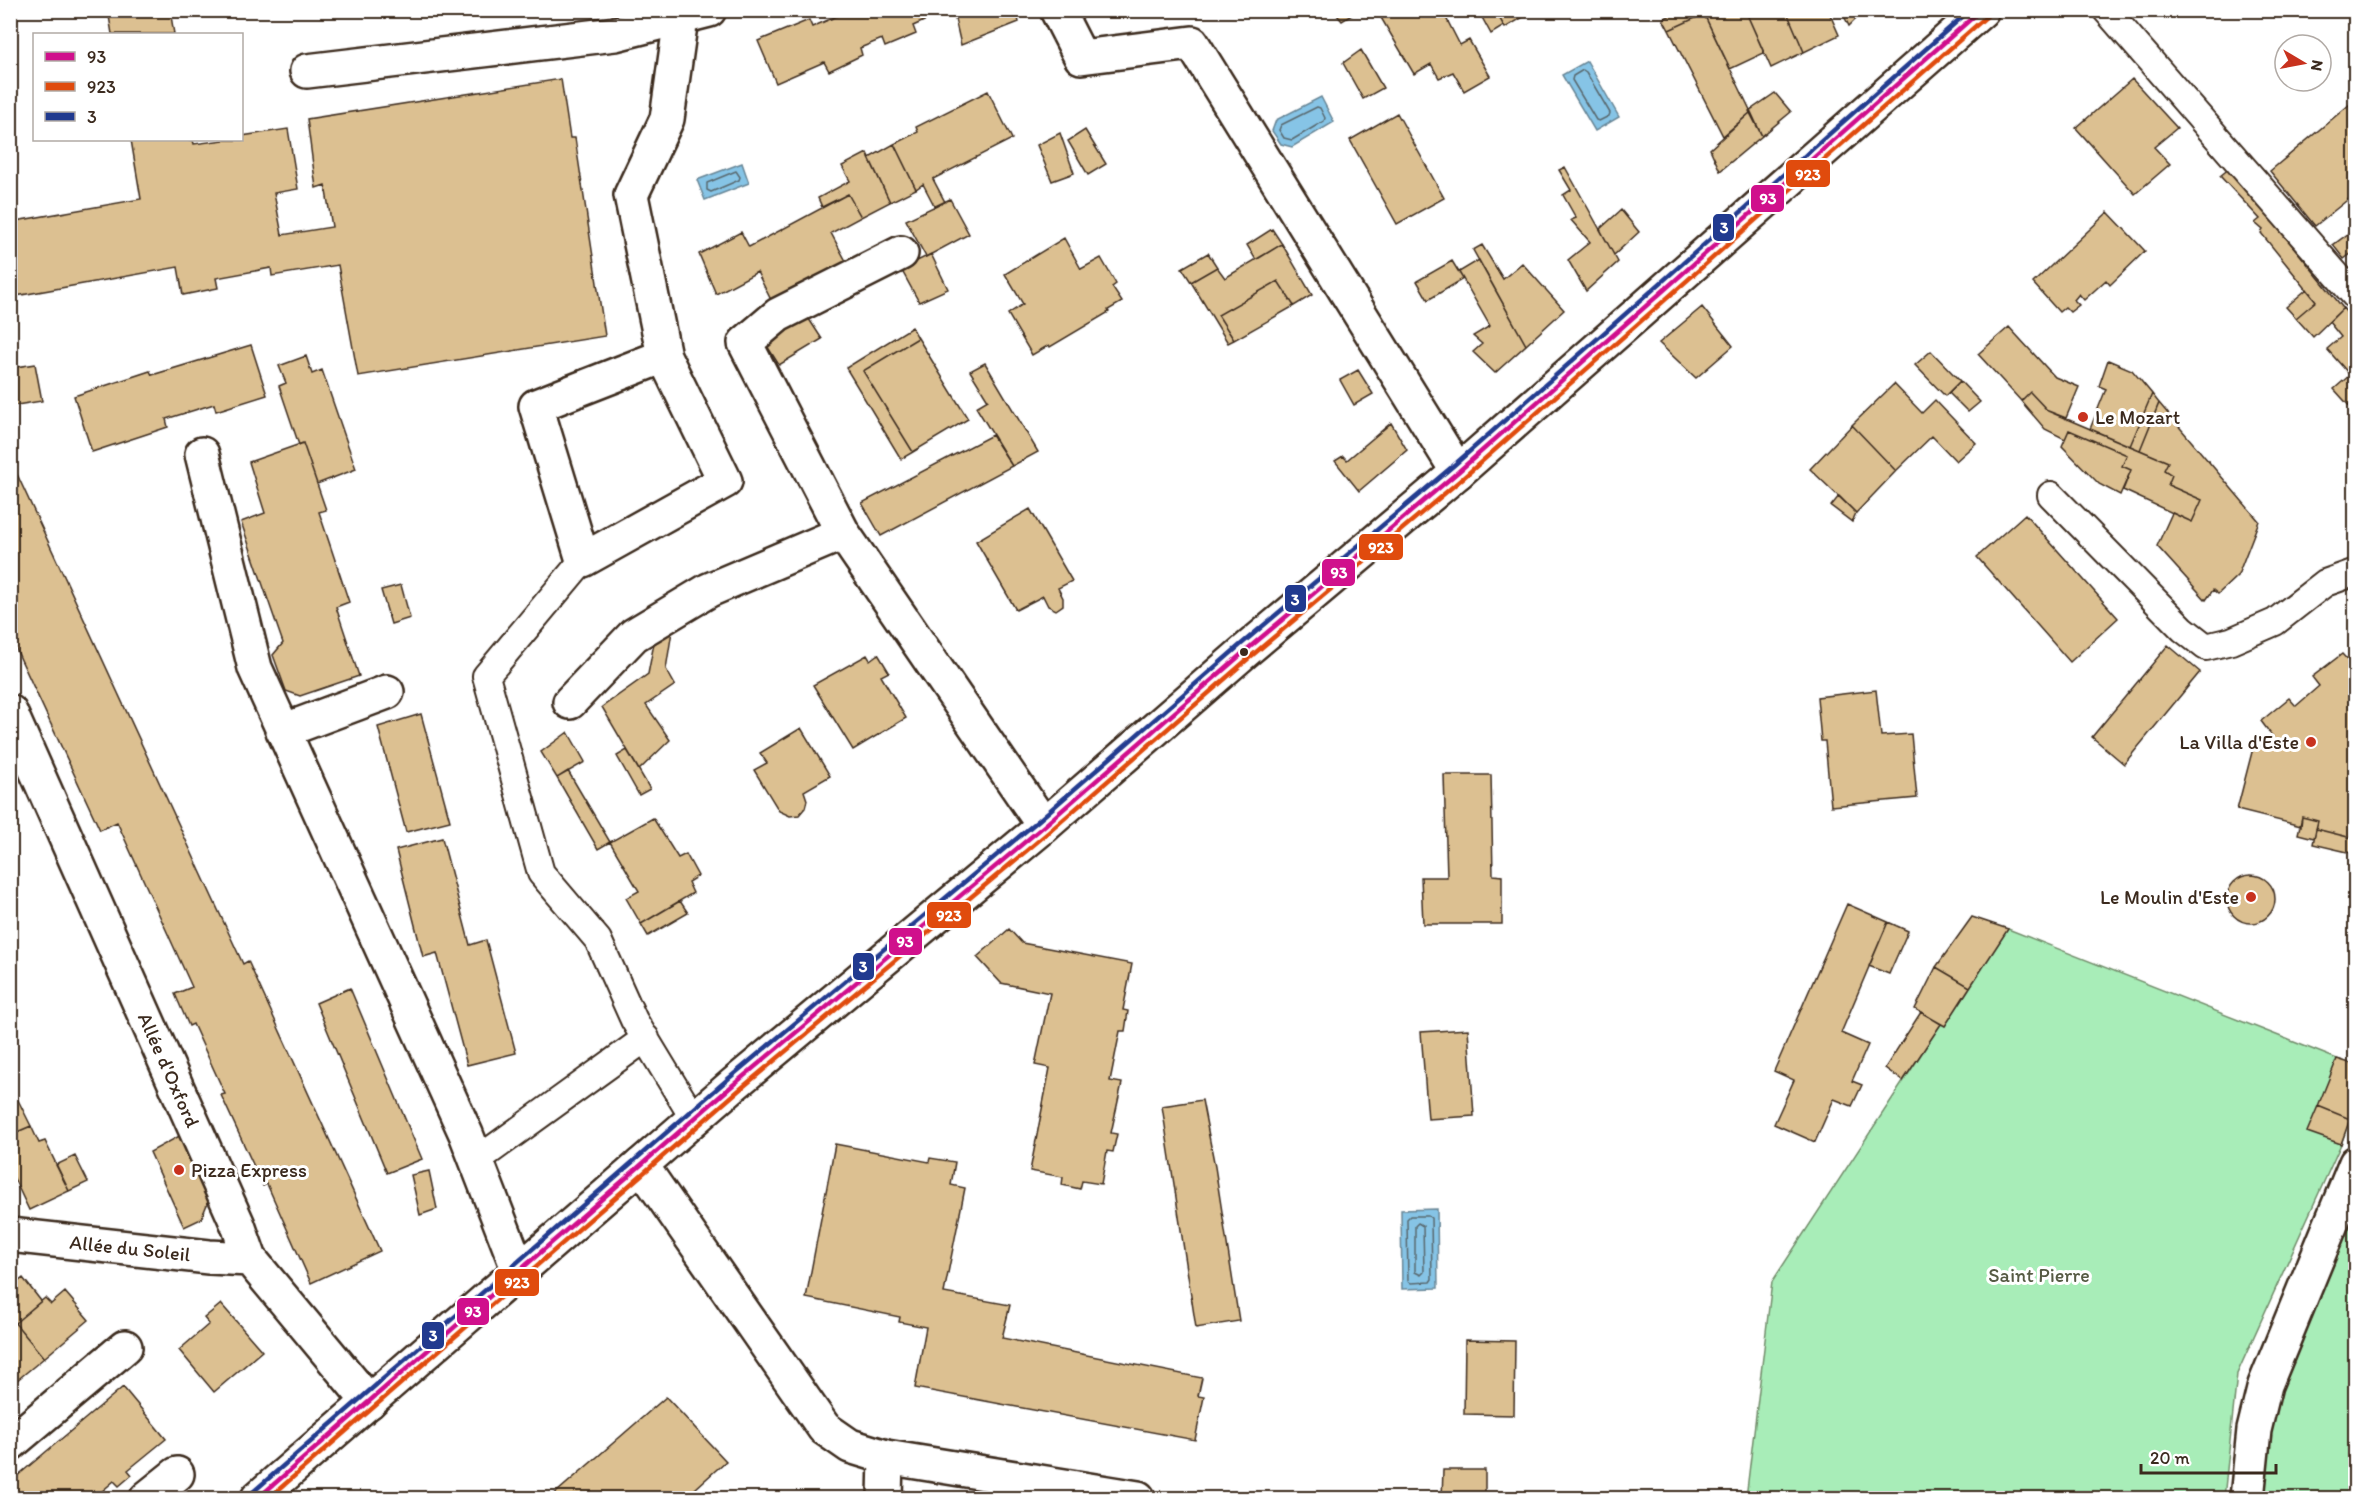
<svg xmlns="http://www.w3.org/2000/svg" width="2366" height="1509" font-family="Itim,sans-serif">
  <style>
    .green { fill: #a8edb8; stroke: #728c6b; stroke-width: 1.5 }
    .water { fill: #86c4e6; stroke: #688696; stroke-width: 1.5 }
    .lines { fill: none; stroke-linecap: round; stroke-linejoin: round }
    .shore { stroke: #59686e; stroke-width: 1.5 }
    .building { fill: #dcc091; stroke: #3b2a1e; stroke-width: 1.5 }
    .lane-casing { stroke: #3b2a1e; stroke-width: 30 }
    .street-casing { stroke: #3b2a1e; stroke-width: 38 }
    .secondary-casing { stroke: #3b2a1e; stroke-width: 38 }
    .primary-casing { stroke: #3b2a1e; stroke-width: 38 }
    .lane { stroke: #fff; stroke-width: 26 }
    .street { stroke: #fff; stroke-width: 33 }
    .secondary { stroke: #fff; stroke-width: 33 }
    .primary { stroke: #fff; stroke-width: 33 }
    .bus-1-casing { stroke: #fff; stroke-width: 9 }
    .bus-2-casing { stroke: #fff; stroke-width: 9 }
    .bus-3-casing { stroke: #fff; stroke-width: 9 }
    .bus-1 { stroke: #d0108c; stroke-width: 4.5 }
    .bus-2 { stroke: #e04b0d; stroke-width: 4.5 }
    .bus-3 { stroke: #213a8f; stroke-width: 4.5 }
    .poi-dot { fill: #c8321e; stroke: #fff; stroke-width: 2 }
    .bus-dot { fill: #3b2a1e; stroke: #fff; stroke-width: 2 }
    .labels { text-anchor: middle; stroke-width: 6; stroke-linejoin: round; paint-order: stroke }
    .poi-label { font-size: 20px; fill: #3b2a1e; stroke: #fff; text-anchor: start }
    .street-label { font-size: 20px; fill: #3b2a1e; stroke: #fff }
    .park-label { font-size: 20px; fill: #565b44; stroke: #fff }
    .line-badge { stroke: #fff; stroke-width: 2 }
    .badge-label { font-size: 16px; text-anchor: middle; font-weight: bold; fill: #fff }
  </style>
  <rect width="100%" height="100%" fill="#fff"/>
  <filter id="ink" filterUnits="userSpaceOnUse"><feTurbulence type="fractalNoise" baseFrequency=".0167" numOctaves="2"/><feDisplacementMap in="SourceGraphic" scale="12" xChannelSelector="R" yChannelSelector="G"/><feConvolveMatrix kernelMatrix="1 2 1 2 8 2 1 2 1" color-interpolation-filters="sRGB"/></filter>
  <g filter="url(#ink)">
    <path class="green" d="M 2008,929 L 2337,1059 L 2355,1065 L 2355,1106 L 2341,1144 L 2237,1374 L 2224,1498 L 1746,1498 L 1772,1282 L 1941,1024 L 1945,1026 Z
      M 2355,1192 L 2355,1498 L 2257,1498 L 2265,1416 Z"/>
    <path class="water" d="M 1587,61 L 1619,117 L 1595,131 L 1562,75 Z
      M 1321,97 L 1334,122 L 1292,147 L 1281,144 L 1272,131 L 1276,120 Z
      M 742,163 L 749,183 L 705,200 L 697,180 Z
      M 1437,1209 L 1438,1288 L 1402,1289 L 1401,1210 Z"/>
    <g class="lines">
      <path class="shore" d="M 1583,70 L 1586,72 L 1610,113 L 1609,116 L 1599,121 L 1596,120 L 1572,80 L 1573,76 Z
        M 1317,107 L 1320,108 L 1325,118 L 1324,121 L 1292,140 L 1284,138 L 1279,130 L 1281,125 Z
        M 736,171 L 740,177 L 739,180 L 711,192 L 707,190 L 707,183 Z
        M 1410,1216 L 1428,1216 L 1431,1218 L 1432,1279 L 1430,1282 L 1411,1283 L 1408,1281 L 1407,1219 Z
        M 1418,1223 L 1423,1226 L 1424,1272 L 1421,1275 L 1415,1272 L 1415,1226 Z"/>
    </g>
    <path class="building" d="M 108,10 L 170,10 L 174,34 L 112,34 Z
      M 843,10 L 931,10 L 933,17 L 913,26 L 916,34 L 885,47 L 882,39 L 860,48 L 862,55 L 829,71 L 824,62 L 776,83 L 758,41 L 809,20 L 812,27 L 844,13 Z
      M 953,10 L 1016,10 L 1019,22 L 961,45 Z
      M 1333,10 L 1360,10 L 1342,21 Z
      M 1390,10 L 1442,10 L 1460,45 L 1469,40 L 1490,76 L 1464,91 L 1453,72 L 1439,78 L 1431,64 L 1414,74 L 1380,16 Z
      M 1478,10 L 1495,10 L 1504,26 L 1491,34 Z
      M 1495,10 L 1535,10 L 1505,28 Z
      M 1669,10 L 1702,10 L 1704,14 L 1669,30 L 1663,19 L 1671,15 Z
      M 1702,10 L 1745,10 L 1764,53 L 1730,69 Z
      M 1745,10 L 1786,10 L 1804,52 L 1771,68 Z
      M 1786,10 L 1828,10 L 1839,35 L 1804,52 Z
      M 1841,10 L 1865,10 L 1849,26 Z
      M 1704,14 L 1751,112 L 1723,136 L 1669,30 Z
      M 1361,50 L 1383,88 L 1363,99 L 1343,63 Z
      M 561,79 L 570,138 L 575,138 L 605,336 L 358,376 L 338,265 L 272,276 L 271,268 L 216,278 L 218,288 L 183,295 L 178,267 L 10,297 L 10,222 L 141,199 L 131,140 L 193,140 L 194,144 L 224,140 L 242,140 L 242,136 L 288,129 L 298,189 L 274,193 L 282,235 L 332,227 L 325,185 L 316,188 L 307,119 Z
      M 2132,79 L 2177,128 L 2154,147 L 2170,164 L 2135,194 L 2076,128 Z
      M 988,91 L 1012,139 L 933,179 L 945,202 L 935,207 L 923,184 L 916,189 L 894,144 L 918,132 L 916,127 Z
      M 1775,93 L 1791,112 L 1762,136 L 1749,111 Z
      M 2356,99 L 2356,193 L 2315,226 L 2270,171 Z
      M 1751,112 L 1762,136 L 1720,171 L 1710,149 Z
      M 1397,113 L 1444,198 L 1397,224 L 1350,140 Z
      M 1085,130 L 1106,164 L 1088,175 L 1068,141 Z
      M 1060,133 L 1074,173 L 1052,181 L 1037,145 Z
      M 894,144 L 916,189 L 890,202 L 869,158 Z
      M 867,153 L 890,202 L 861,217 L 848,194 L 822,207 L 818,198 L 850,181 L 842,166 Z
      M 1565,167 L 1618,262 L 1586,291 L 1568,260 L 1590,242 L 1571,220 L 1576,218 L 1563,195 L 1571,190 L 1559,170 Z
      M 2230,168 L 2343,308 L 2313,337 L 2296,318 L 2316,301 L 2261,233 L 2263,230 L 2255,223 L 2260,219 L 2220,176 Z
      M 848,194 L 861,217 L 831,233 L 847,263 L 772,302 L 757,272 L 716,294 L 699,254 L 741,232 L 749,247 Z
      M 950,199 L 969,234 L 926,257 L 906,220 Z
      M 1621,210 L 1639,232 L 1614,255 L 1600,229 Z
      M 2108,212 L 2145,251 L 2110,285 L 2106,280 L 2084,300 L 2079,294 L 2074,300 L 2079,305 L 2070,312 L 2065,307 L 2059,312 L 2033,283 Z
      M 2356,228 L 2356,250 L 2344,259 L 2333,245 Z
      M 1272,229 L 1282,244 L 1256,260 L 1247,245 Z
      M 1064,238 L 1081,269 L 1101,258 L 1116,284 L 1112,287 L 1122,302 L 1108,310 L 1109,312 L 1050,347 L 1049,345 L 1032,355 L 1008,314 L 1023,304 L 1005,274 Z
      M 1282,244 L 1312,295 L 1294,306 L 1278,281 L 1218,315 L 1234,340 L 1228,343 L 1191,282 L 1217,267 L 1225,278 Z
      M 1482,245 L 1503,279 L 1522,263 L 1564,310 L 1526,345 L 1473,250 Z
      M 1208,253 L 1217,267 L 1191,282 L 1182,268 Z
      M 931,254 L 948,289 L 919,302 L 901,269 Z
      M 1479,260 L 1526,345 L 1495,373 L 1473,352 L 1482,344 L 1473,336 L 1490,326 L 1459,272 Z
      M 1452,261 L 1463,279 L 1428,300 L 1417,281 Z
      M 1278,281 L 1294,306 L 1234,340 L 1218,315 Z
      M 2307,289 L 2316,301 L 2296,318 L 2286,307 Z
      M 1702,307 L 1733,346 L 1696,378 L 1659,343 Z
      M 2343,308 L 2356,324 L 2356,406 L 2352,409 L 2334,389 L 2350,375 L 2327,349 L 2341,337 L 2329,322 Z
      M 807,316 L 822,339 L 779,365 L 762,338 Z
      M 912,327 L 918,338 L 863,371 L 913,452 L 901,459 L 846,368 Z
      M 2009,327 L 2055,377 L 2079,387 L 2066,418 L 2048,411 L 2030,392 L 2021,401 L 1978,354 Z
      M 918,338 L 968,419 L 913,452 L 863,371 Z
      M 251,345 L 267,395 L 216,411 L 214,404 L 166,419 L 168,427 L 92,452 L 74,396 L 150,371 L 152,375 Z
      M 1931,351 L 1960,381 L 1945,396 L 1915,365 Z
      M 306,356 L 312,374 L 322,370 L 356,469 L 317,484 L 303,443 L 299,445 L 279,386 L 286,383 L 279,366 Z
      M 2108,360 L 2132,370 L 2152,394 L 2130,446 L 2090,429 L 2106,389 L 2099,386 Z
      M 985,363 L 1038,452 L 1012,466 L 976,407 L 988,400 L 970,371 Z
      M 35,364 L 42,401 L 10,406 L 10,368 Z
      M 1358,370 L 1373,394 L 1354,405 L 1340,380 Z
      M 1960,381 L 1980,402 L 1968,412 L 1949,393 Z
      M 1894,384 L 1922,413 L 1935,400 L 1976,443 L 1956,461 L 1932,436 L 1896,471 L 1852,425 Z
      M 2030,392 L 2048,411 L 2168,462 L 2164,470 L 2172,475 L 2168,485 L 2202,500 L 2192,522 L 2123,490 L 2131,470 L 2122,466 L 2127,455 L 2069,430 L 2065,439 L 2045,429 L 2021,401 Z
      M 2152,394 L 2159,403 L 2140,450 L 2130,446 Z
      M 2159,403 L 2259,521 L 2238,575 L 2218,594 L 2213,590 L 2206,600 L 2157,546 L 2172,513 L 2192,522 L 2202,500 L 2168,485 L 2172,475 L 2164,470 L 2168,462 L 2140,450 Z
      M 1391,423 L 1407,450 L 1359,491 L 1335,461 L 1343,456 L 1347,460 Z
      M 1852,425 L 1896,471 L 1856,513 L 1810,469 Z
      M 2069,430 L 2127,455 L 2122,466 L 2131,470 L 2120,495 L 2099,484 L 2062,446 Z
      M 992,435 L 1012,466 L 881,536 L 862,503 Z
      M 303,443 L 326,510 L 319,512 L 349,602 L 336,607 L 359,676 L 300,696 L 286,691 L 273,655 L 283,643 L 241,522 L 265,513 L 249,462 Z
      M 10,459 L 243,964 L 248,961 L 380,1251 L 311,1283 L 267,1184 L 263,1186 L 221,1095 L 225,1094 L 193,1024 L 189,1026 L 175,994 L 192,987 L 117,822 L 100,830 L 10,636 Z
      M 1839,496 L 1856,513 L 1852,522 L 1831,506 Z
      M 1030,509 L 1072,581 L 1058,588 L 1063,598 L 1063,605 L 1056,610 L 1048,606 L 1043,596 L 1016,610 L 976,541 Z
      M 2025,514 L 2118,618 L 2070,662 L 1977,557 Z
      M 401,585 L 410,618 L 391,624 L 381,590 Z
      M 673,625 L 666,669 L 675,685 L 646,705 L 670,740 L 639,770 L 602,707 L 648,674 L 656,633 Z
      M 2168,645 L 2200,672 L 2124,764 L 2092,737 Z
      M 878,654 L 889,672 L 881,676 L 906,718 L 853,750 L 813,685 L 867,655 L 870,660 Z
      M 2342,654 L 2356,669 L 2356,827 L 2352,838 L 2316,829 L 2318,821 L 2302,817 L 2301,826 L 2237,810 L 2253,748 L 2258,749 L 2273,737 L 2261,721 L 2289,698 L 2296,706 L 2319,686 L 2312,677 Z
      M 1876,690 L 1881,736 L 1911,734 L 1917,798 L 1831,806 L 1825,741 L 1821,741 L 1817,697 Z
      M 421,714 L 450,821 L 406,832 L 378,727 Z
      M 801,728 L 830,776 L 804,791 L 807,800 L 805,808 L 799,815 L 790,816 L 779,811 L 754,770 L 767,763 L 760,753 Z
      M 568,732 L 585,762 L 557,778 L 541,752 Z
      M 627,750 L 650,789 L 639,795 L 617,756 Z
      M 568,771 L 610,842 L 598,849 L 557,778 Z
      M 1444,775 L 1491,775 L 1493,875 L 1502,876 L 1502,924 L 1423,924 L 1421,877 L 1447,877 Z
      M 2302,817 L 2318,821 L 2314,838 L 2298,834 Z
      M 653,818 L 678,858 L 686,854 L 698,876 L 688,882 L 693,893 L 641,924 L 626,898 L 639,891 L 610,842 Z
      M 2356,827 L 2356,854 L 2313,844 L 2316,829 L 2352,838 Z
      M 442,838 L 470,945 L 486,940 L 516,1053 L 467,1065 L 437,953 L 423,957 L 396,850 Z
      M2227 899a24 24 0 1 1 48 0a24 24 0 1 1-48 0Z
      M 680,901 L 688,913 L 648,936 L 641,924 Z
      M 1847,904 L 1888,922 L 1841,1033 L 1868,1045 L 1852,1081 L 1862,1085 L 1852,1106 L 1834,1099 L 1815,1142 L 1774,1124 L 1794,1080 L 1774,1071 Z
      M 1972,917 L 2008,929 L 1970,987 L 1936,967 Z
      M 1888,922 L 1908,931 L 1889,974 L 1869,966 Z
      M 1009,929 L 1022,943 L 1132,964 L 1123,1010 L 1128,1011 L 1125,1031 L 1120,1031 L 1110,1081 L 1122,1083 L 1111,1133 L 1117,1134 L 1113,1152 L 1107,1151 L 1101,1184 L 1082,1181 L 1080,1189 L 1062,1185 L 1063,1177 L 1030,1171 L 1050,1068 L 1035,1065 L 1050,993 L 1001,983 L 977,957 Z
      M 1936,967 L 1970,987 L 1945,1026 L 1915,1009 Z
      M 350,988 L 422,1159 L 387,1173 L 316,1003 Z
      M 1921,1012 L 1941,1024 L 1903,1081 L 1885,1068 Z
      M 1468,1029 L 1474,1116 L 1428,1119 L 1421,1032 Z
      M 2337,1059 L 2356,1065 L 2356,1106 L 2350,1119 L 2318,1106 Z
      M 10,1084 L 31,1126 L 10,1135 Z
      M 1202,1100 L 1215,1167 L 1239,1321 L 1196,1328 L 1162,1106 Z
      M 2318,1106 L 2350,1119 L 2341,1144 L 2307,1132 Z
      M 31,1126 L 39,1143 L 45,1141 L 69,1191 L 29,1210 L 10,1170 L 10,1135 Z
      M 183,1134 L 208,1187 L 208,1202 L 201,1219 L 184,1227 L 150,1152 Z
      M 835,1144 L 929,1162 L 930,1158 L 955,1162 L 951,1185 L 965,1188 L 944,1293 L 1010,1305 L 1002,1338 L 1202,1378 L 1198,1396 L 1204,1397 L 1195,1440 L 915,1388 L 926,1327 L 899,1322 L 900,1317 L 806,1298 Z
      M 75,1156 L 88,1182 L 69,1191 L 56,1165 Z
      M 429,1171 L 437,1209 L 420,1215 L 411,1175 Z
      M 23,1278 L 41,1301 L 15,1323 L 10,1318 L 10,1288 Z
      M 65,1292 L 89,1320 L 44,1358 L 15,1323 L 45,1298 L 51,1304 Z
      M 221,1304 L 262,1351 L 214,1392 L 179,1350 L 209,1324 L 204,1318 Z
      M 15,1323 L 44,1358 L 10,1386 L 10,1327 Z
      M 1465,1340 L 1515,1341 L 1514,1415 L 1464,1414 Z
      M 123,1387 L 166,1439 L 128,1470 L 132,1475 L 119,1486 L 114,1481 L 94,1498 L 10,1498 L 10,1482 Z
      M 666,1397 L 726,1461 L 685,1498 L 550,1498 Z
      M 1443,1470 L 1485,1470 L 1485,1498 L 1442,1498 Z"/>
    <g class="lines">
      <g class="lane-casing">
        <path id="lane" d="M 2106,10 L 2356,297
          M 2051,495 L 2183,629 L 2206,647 L 2231,641 L 2275,622 L 2325,583 L 2356,572
          M 583,560 L 486,676 L 541,873 L 598,940 L 634,1020 L 694,1119
          M 476,1161 L 646,1038"/>
      </g>
      <g class="street-casing">
        <path id="street" d="M 1057,10 L 1081,57 L 1192,43 L 1458,472
          M 307,71 L 615,34 L 709,10
          M 901,253 L 778,315 L 745,343 L 843,533 L 1044,826
          M 664,356 L 725,481 L 583,560 L 536,406 Z
          M 664,356 L 631,195 L 667,119 L 681,18
          M 202,454 L 255,668 L 466,1134 L 519,1271
          M 570,702 L 634,635 L 709,590 L 843,533
          M 10,712 L 238,1225 L 250,1259 L 369,1402
          M 283,731 L 387,692
          M 10,1235 L 209,1257 L 250,1259
          M 10,1444 L 125,1347
          M 147,1498 L 177,1474
          M 885,1498 L 886,1457
          M 2247,1498 L 2254,1430 L 2265,1385 L 2356,1163"/>
      </g>
      <g class="secondary-casing">
        <path id="secondary" d="M 641,1165 L 824,1428 L 850,1446 L 886,1457 L 1138,1498"/>
      </g>
      <g class="primary-casing">
        <path id="primary" d="M 258,1498 L 733,1085 L 1044,826 L 1244,652 L 1458,472 L 1982,10"/>
      </g>
      <use href="#lane" class="lane"/>
      <use href="#street" class="street"/>
      <use href="#secondary" class="secondary"/>
      <use href="#primary" class="primary"/>
      <g class="bus-1-casing">
        <path id="bus-1" d="M 258,1498 L 733,1085 L 1044,826 L 1244,652 L 1458,472 L 1981,10"/>
      </g>
      <g class="bus-2-casing">
        <path id="bus-2" d="M 269,1498 L 738,1091 L 1049,832 L 1249,658 L 1463,478 L 1987,16"/>
      </g>
      <g class="bus-3-casing">
        <path id="bus-3" d="M 253,1492 L 728,1079 L 1039,820 L 1239,646 L 1453,466 L 1970,10"/>
      </g>
      <use href="#bus-1" class="bus-1"/>
      <use href="#bus-2" class="bus-2"/>
      <use href="#bus-3" class="bus-3"/>
    </g>
  </g>
  <g class="poi-dot">
    <circle cx="2083" cy="417" r="6"/>
    <circle cx="2311" cy="742" r="6"/>
    <circle cx="2251" cy="897" r="6"/>
    <circle cx="179" cy="1170" r="6"/>
  </g>
  <circle class="bus-dot" cx="1244" cy="652" r="5"/>
  <g class="labels">
    <g class="poi-label">
      <text x="2095" y="424">Le Mozart</text>
      <text x="2299" y="749" text-anchor="end">La Villa d'Este</text>
      <text x="2239" y="904" text-anchor="end">Le Moulin d'Este</text>
      <text x="191" y="1177">Pizza Express</text>
    </g>
    <g class="street-label">
      <text transform="translate(169 1070) rotate(66)" y="7">Allée d'Oxford</text>
      <text transform="translate(130 1248) rotate(6)" y="7">Allée du Soleil</text>
    </g>
    <g class="park-label">
      <text x="2039" y="1282">Saint Pierre</text>
    </g>
  </g>
  <g class="line-badge">
    <rect x="1785" y="159" width="46" height="29" rx="6" fill="#e04b0d"/>
    <rect x="1750" y="184" width="35" height="29" rx="6" fill="#d0108c"/>
    <rect x="1712" y="213" width="23" height="29" rx="6" fill="#213a8f"/>
    <rect x="1358" y="533" width="46" height="28" rx="6" fill="#e04b0d"/>
    <rect x="1321" y="558" width="35" height="29" rx="6" fill="#d0108c"/>
    <rect x="1284" y="584" width="23" height="29" rx="6" fill="#213a8f"/>
    <rect x="926" y="901" width="46" height="28" rx="6" fill="#e04b0d"/>
    <rect x="888" y="927" width="35" height="29" rx="6" fill="#d0108c"/>
    <rect x="852" y="952" width="23" height="29" rx="6" fill="#213a8f"/>
    <rect x="494" y="1268" width="46" height="29" rx="6" fill="#e04b0d"/>
    <rect x="456" y="1297" width="34" height="29" rx="6" fill="#d0108c"/>
    <rect x="421" y="1321" width="24" height="29" rx="6" fill="#213a8f"/>
  </g>
  <g class="badge-label">
    <text x="1808" y="180">923</text>
    <text x="1768" y="204">93</text>
    <text x="1724" y="233">3</text>
    <text x="1381" y="553">923</text>
    <text x="1339" y="578">93</text>
    <text x="1295" y="605">3</text>
    <text x="949" y="921">923</text>
    <text x="905" y="947">93</text>
    <text x="863" y="972">3</text>
    <text x="517" y="1288">923</text>
    <text x="473" y="1317">93</text>
    <text x="433" y="1341">3</text>
  </g>
  <rect width="2366" height="1509" fill="none" stroke="#fff" stroke-width="36"/>
  <rect x="18" y="18" width="2330" height="1473" fill="none" stroke="#3b2a1e" stroke-width="2" filter="url(#ink)"/>
  <rect x="33" y="33" width="210" height="108" fill="#ffffff" stroke="#b1aaa5" stroke-width="1.5"/>
  <rect x="45" y="52" width="30" height="9" fill="#d0108c" stroke="#b1aaa5" stroke-width="1.5"/>
  <text x="87" y="63" font-size="18" fill="#3b2a1e">93</text>
  <rect x="45" y="82" width="30" height="9" fill="#e04b0d" stroke="#b1aaa5" stroke-width="1.5"/>
  <text x="87" y="93" font-size="18" fill="#3b2a1e">923</text>
  <rect x="45" y="112" width="30" height="9" fill="#213a8f" stroke="#b1aaa5" stroke-width="1.5"/>
  <text x="87" y="123" font-size="18" fill="#3b2a1e">3</text>
  <g transform="translate(2303 63) rotate(100)"><circle r="28" fill="#ffffff" stroke="#b1aaa5" stroke-width="1.5"/>
  <path d="M0-4.5L10 22L0 15L-10 22Z" fill="#c8321e"/>
  <text y="-9" font-size="16" font-weight="bold" text-anchor="middle" fill="#3b2a1e">N</text>
  </g>
  <path d="M2141 1464v9h135v-9" fill="none" stroke="#3b2a1e" stroke-width="3"/>
  <text x="2150" y="1464" font-size="18" fill="#3b2a1e" stroke="#ffffff" stroke-width="4.5" paint-order="stroke">20 m</text>
</svg>
